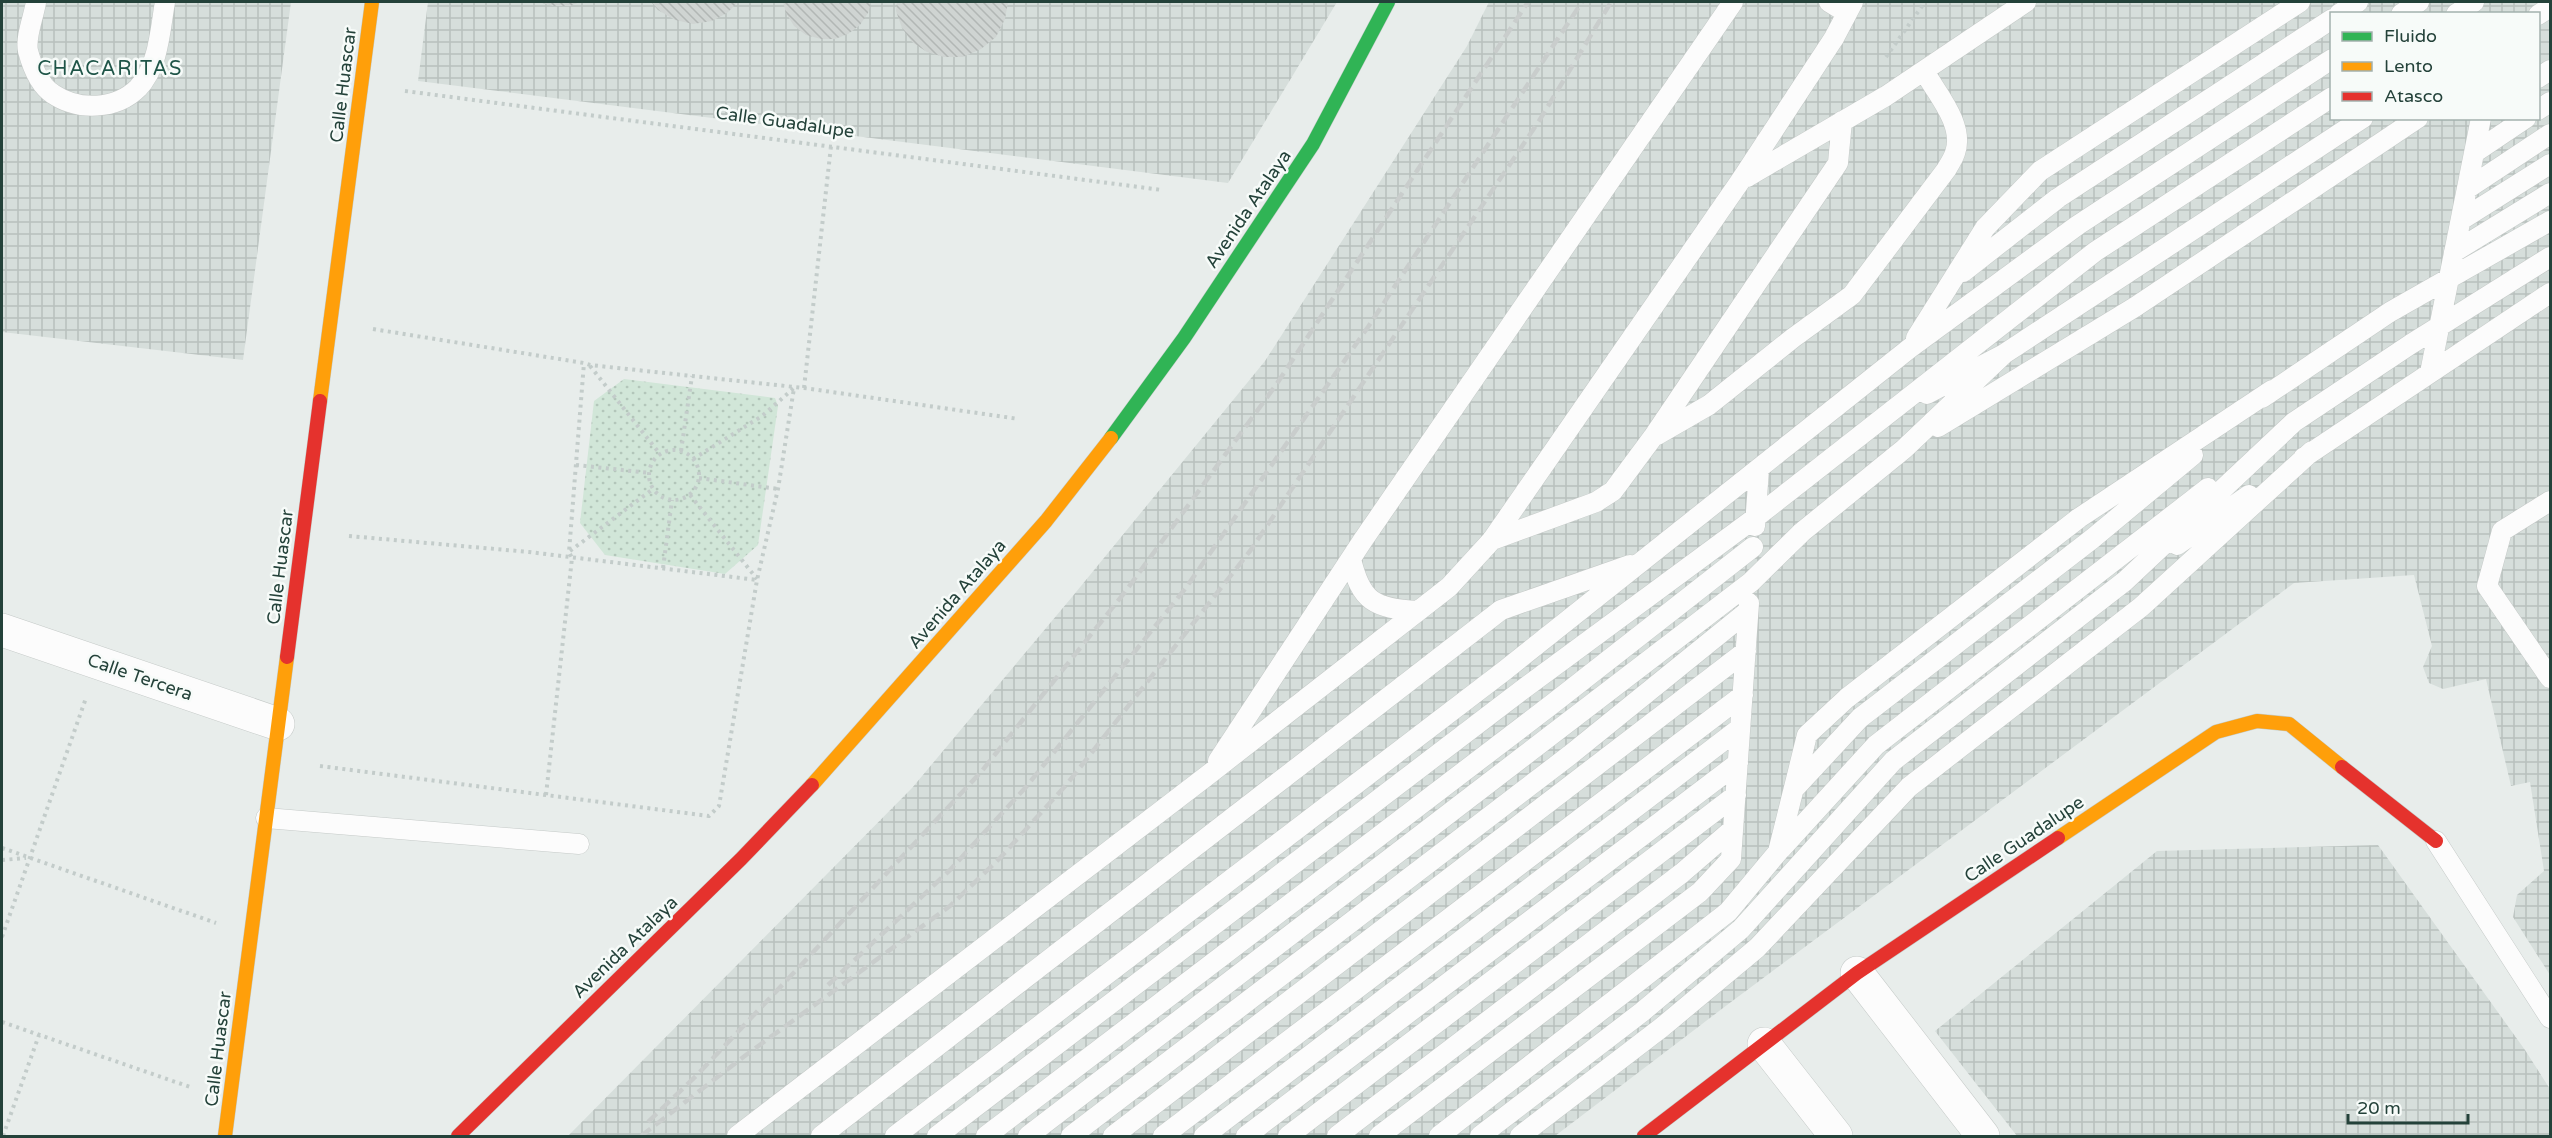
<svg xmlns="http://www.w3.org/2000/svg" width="2552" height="1138" font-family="'Varela Round',sans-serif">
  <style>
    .industrial { fill: url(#industrial-grid); fill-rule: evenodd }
    .park { fill: url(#park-dots) }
    .building { fill: url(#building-back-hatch) }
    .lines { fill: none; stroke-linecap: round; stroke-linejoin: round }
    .lane-casing { stroke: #c5cac8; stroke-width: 21 }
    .street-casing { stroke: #c5cac8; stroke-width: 34 }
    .fast-casing { stroke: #c3cbc8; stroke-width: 15 }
    .slow-casing { stroke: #c3cbc8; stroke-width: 15 }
    .jam-casing { stroke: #c3cbc8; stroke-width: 15 }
    .path { stroke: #c3ccca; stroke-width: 4; stroke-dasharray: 3 4.5; stroke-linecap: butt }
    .lane { stroke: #fcfcfc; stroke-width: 20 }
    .street { stroke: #fcfcfc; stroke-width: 33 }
    .fast { stroke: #30b455; stroke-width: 14 }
    .slow { stroke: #ff9f0a; stroke-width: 14 }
    .jam { stroke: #e5322d; stroke-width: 14 }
    .rail { stroke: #c9cdcc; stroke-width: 4.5; stroke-dasharray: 12 6; stroke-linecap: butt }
    .labels { text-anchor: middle; stroke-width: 5; stroke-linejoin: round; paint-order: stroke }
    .street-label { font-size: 18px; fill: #24423a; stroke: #f7fbf9 }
    .neighbourhood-label { font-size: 20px; letter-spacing: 1.5px; fill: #1f5548; stroke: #f7fbf9 }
  </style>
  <defs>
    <pattern id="industrial-grid" width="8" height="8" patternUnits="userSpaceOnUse" patternTransform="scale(1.5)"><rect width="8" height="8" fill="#d6dedb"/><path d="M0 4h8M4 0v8" fill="none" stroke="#b8c0bd"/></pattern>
    <pattern id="park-dots" width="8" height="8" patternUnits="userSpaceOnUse" patternTransform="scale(1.5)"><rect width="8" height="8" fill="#d1e6d8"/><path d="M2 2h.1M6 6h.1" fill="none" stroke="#b3c6ba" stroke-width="1.8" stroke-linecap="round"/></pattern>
    <pattern id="building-back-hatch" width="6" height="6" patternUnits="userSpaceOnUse" patternTransform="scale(1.5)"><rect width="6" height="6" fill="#cfd4d2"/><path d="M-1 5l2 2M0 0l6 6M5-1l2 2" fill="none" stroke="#b2b7b5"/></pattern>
  </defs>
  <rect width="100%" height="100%" fill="#e8edeb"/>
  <path class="industrial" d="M 2,2 L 291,2 L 243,360 L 2,332 Z
    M 428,2 L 1337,2 L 1228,183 L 418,81 Z
    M 1489,2 L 2550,2 L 2550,975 L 2513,917 L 2517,895 L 2544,871 L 2530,782 L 2511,786 L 2486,679 L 2443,689 L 2429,683 L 2423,667 L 2432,646 L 2414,575 L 2294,583 L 1727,1005 L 1555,1136 L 568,1136 L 912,788 L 1072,597 L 1265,361 L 1467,46 ZM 2332,14 L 2538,14 L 2538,118 L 2332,118 Z
    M 2378,845 L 2525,1050 L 2550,1089 L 2550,1136 L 2017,1136 L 1935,1031 L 2157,851 Z"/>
  <path class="park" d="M 624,379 L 775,398 L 778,406 L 758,545 L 725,574 L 605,555 L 580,523 L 594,401 Z"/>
  <path class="building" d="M 539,2 L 580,2 L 570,6 L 553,6 Z
    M 651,2 L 738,2 L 727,13 L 712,21 L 693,24 L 675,20 L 658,10 Z
    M 783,2 L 871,2 L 868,13 L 860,25 L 848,34 L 835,39 L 821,39 L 806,35 L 794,26 L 786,13 Z
    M 897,2 L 1008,2 L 1005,19 L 996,37 L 981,49 L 963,57 L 944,57 L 927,52 L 912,42 L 902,28 L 896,11 Z"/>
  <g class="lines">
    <g class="lane-casing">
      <path id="lane" d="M 36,2 C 34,16 25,37 28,51 C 32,66 39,85 53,94 C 78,111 116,110 138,88 C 159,66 160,30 165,2
        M 1829,2 L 1847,13
        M 2339,14 L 2358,2
        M 2401,14 L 2419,2
        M 2456,14 L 2474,2
        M 2538,15 L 2550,7
        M 2538,78 L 2550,70
        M 2538,110 L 2550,102
        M 2474,153 L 2526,118
        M 1747,177 L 1886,96 L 2026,2
        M 2467,189 L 2550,134
        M 2461,220 L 2550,164
        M 2454,252 L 2550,193
        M 1963,272 L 2058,198 L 2332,19
        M 1916,338 L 1985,228 L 2040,171 L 2300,2
        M 2430,373 L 2481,118
        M 1927,394 L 2004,354 L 2363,118
        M 2262,398 L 2390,312 L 2550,221
        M 1938,427 L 2135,307 L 2418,118
        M 1657,435 L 1709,405 L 1793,338 L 1852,295 L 1946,170 C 1949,165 1953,159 1955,153 C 1965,125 1937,94 1924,71
        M 2303,458 L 2550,293
        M 2550,501 L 2502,531 L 2487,586 L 2550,678
        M 1755,526 L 1759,469
        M 1492,540 L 1596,502 L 1613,491 L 1653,437 L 1838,163 L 1842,121
        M 2177,545 L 2249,495
        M 1351,559 C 1361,602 1374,608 1418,611
        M 1218,761 L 1363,540 L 1733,2
        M 1795,788 L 1860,718 L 2092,539 L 2193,455
        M 266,818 L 579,844
        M 2436,841 L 2550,1018
        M 1781,849 L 1876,745 L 2208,488
        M 737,1136 L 1208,775 L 1449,587 L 1492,540 L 1741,180 L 1834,38 L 1853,2
        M 821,1136 L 1501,610 L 1630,565
        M 895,1136 L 1504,671 L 1910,348 L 2078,225 L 2332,59
        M 937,1136 L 1522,690 L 1755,518 L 2096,251 L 2332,97
        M 986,1136 L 1551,705 L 1753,547
        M 1028,1136 L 1751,582 L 1802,532 L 1904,449 L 2004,354
        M 1071,1136 L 1570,755 L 1748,611
        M 1113,1136 L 1746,651
        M 1163,1136 L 1743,695
        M 1204,1136 L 1740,728
        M 1246,1136 L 1738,763
        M 1288,1136 L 1736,795
        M 1337,1136 L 1682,873 L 1733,829
        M 1379,1136 L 1700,892 L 1731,859 L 1749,603
        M 1439,1136 L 1728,912 L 1778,852 L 1807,735 L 1847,698 L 2079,518 L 2272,390
        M 1480,1136 L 1642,1012 L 1741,929 L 1893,761 L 2125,581 L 2294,422 L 2411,344 L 2550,257
        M 1520,1136 L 1661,1028 L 1757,948 L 1909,787 L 2141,607 L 2312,451"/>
    </g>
    <g class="street-casing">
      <path id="street" d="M 2,630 L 278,724
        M 1857,973 L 1983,1136
        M 1764,1044 L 1836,1136"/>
    </g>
    <g class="fast-casing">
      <path id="fast" d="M 1111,438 L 1184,338 L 1313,144 L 1388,2"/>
    </g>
    <g class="slow-casing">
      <path id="slow" d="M 320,401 L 372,2
        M 812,785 L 1046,521 L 1111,438
        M 2058,838 L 2216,732 L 2257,721 L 2289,724 L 2342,767
        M 225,1136 L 287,657"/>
    </g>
    <g class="jam-casing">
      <path id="jam" d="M 287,657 L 320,401
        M 2342,767 L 2436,841
        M 458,1136 L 741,859 L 812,785
        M 1644,1136 L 1857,973 L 2058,838"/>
    </g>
    <path class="path" d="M 1886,57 L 1925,2
      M 405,91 L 1162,190
      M 373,329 L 584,363 L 590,365 L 804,388 L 1019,419
      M 590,366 L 660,454
      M 804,388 L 831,146
      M649 475a25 25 0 1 1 50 0a25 25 0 1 1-50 0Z
      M 681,451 L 692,376
      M 693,459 L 762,416 L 794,388
      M 576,465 L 650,473
      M 699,478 L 778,489
      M 690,495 L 757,579
      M 349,536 L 529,552 L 757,580
      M 570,551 L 653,489
      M 663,568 L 672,500
      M 320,766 L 709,816 L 719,806 L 757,580 L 778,489 L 794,388
      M 546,795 L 572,558 L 569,552 L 584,363
      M 2,848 L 216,923
      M 2,860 L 26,858
      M 2,937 L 86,698
      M 2,1022 L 193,1088
      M 3,1136 L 39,1035"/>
    <use href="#lane" class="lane"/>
    <use href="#street" class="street"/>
    <use href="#fast" class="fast"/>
    <use href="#slow" class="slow"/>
    <use href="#jam" class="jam"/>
    <path class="rail" d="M 828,985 L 950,870 L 1026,787 L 1185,589 L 1368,327 L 1582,2
      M 648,1122 L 697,1075 L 803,963 L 981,772 L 1125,592 L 1276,385 L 1528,2
      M 641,1136 L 746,1055 L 950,906 L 1000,858 L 1067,784 L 1250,551 L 1539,121 L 1611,2"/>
  </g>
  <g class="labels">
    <g class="street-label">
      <text transform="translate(343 85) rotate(-83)" y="6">Calle Huascar</text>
      <text transform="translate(785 122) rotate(8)" y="6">Calle Guadalupe</text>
      <text transform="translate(1248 209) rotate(-56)" y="6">Avenida Atalaya</text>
      <text transform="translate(280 567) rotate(-83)" y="6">Calle Huascar</text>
      <text transform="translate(957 594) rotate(-49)" y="6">Avenida Atalaya</text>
      <text transform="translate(140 677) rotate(19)" y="6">Calle Tercera</text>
      <text transform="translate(2024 839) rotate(-34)" y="6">Calle Guadalupe</text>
      <text transform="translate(625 947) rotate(-44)" y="6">Avenida Atalaya</text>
      <text transform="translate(218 1049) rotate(-83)" y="6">Calle Huascar</text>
    </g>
    <g class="neighbourhood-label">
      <text x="110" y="75">CHACARITAS</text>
    </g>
  </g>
  <rect width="2552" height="1138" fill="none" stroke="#24423a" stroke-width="6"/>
  <rect x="2330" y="12" width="210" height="108" fill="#f7fbf9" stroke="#a3b1ad" stroke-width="1.5"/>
  <rect x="2342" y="32" width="30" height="9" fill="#30b455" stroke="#a3b1ad" stroke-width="1.5"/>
  <text x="2384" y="42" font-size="18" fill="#24423a">Fluido</text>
  <rect x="2342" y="62" width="30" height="9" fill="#ff9f0a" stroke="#a3b1ad" stroke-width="1.5"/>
  <text x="2384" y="72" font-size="18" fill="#24423a">Lento</text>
  <rect x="2342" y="92" width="30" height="9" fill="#e5322d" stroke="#a3b1ad" stroke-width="1.5"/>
  <text x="2384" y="102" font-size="18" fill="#24423a">Atasco</text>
  <path d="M2348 1114v9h120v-9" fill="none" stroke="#24423a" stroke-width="3"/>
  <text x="2357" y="1114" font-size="18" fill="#24423a" stroke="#f7fbf9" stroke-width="4.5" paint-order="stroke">20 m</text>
</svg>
